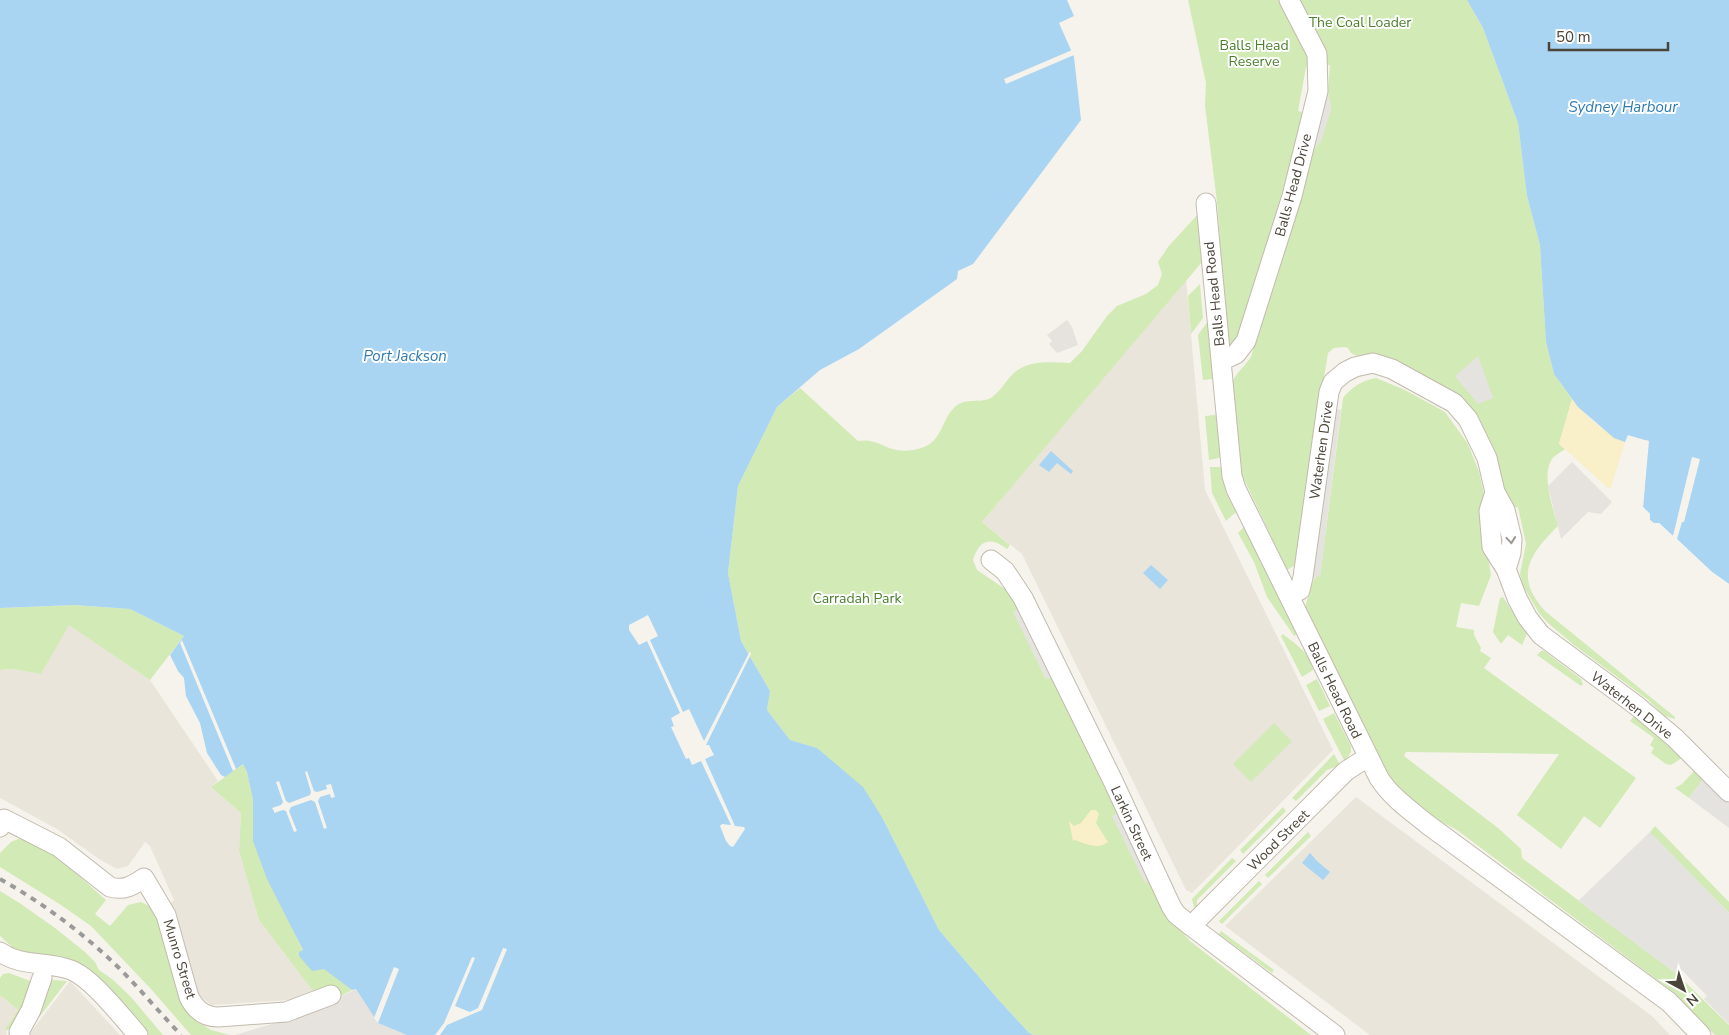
<svg xmlns="http://www.w3.org/2000/svg" width="1729" height="1035" font-family="'Nunito Sans',sans-serif">
  <style>
    .residential { fill: #eae5da }
    .industrial { fill: #e6e2dd }
    .green { fill: #d2eab5 }
    .sand { fill: #f9efc9 }
    .parking { fill: #e5e3e0 }
    .water { fill: #a9d4f2 }
    .pier { fill: #f6f3ec }
    .lines { fill: none; stroke-linecap: round; stroke-linejoin: round }
    .minor-casing { stroke: #c2bbae; stroke-width: 21 }
    .minor { stroke: #fff; stroke-width: 19 }
    .rail { stroke: #9a9a9a; stroke-width: 4; stroke-dasharray: 6 6; stroke-linecap: butt }
    .oneway { stroke: #9c9892 }
    .labels { text-anchor: middle; stroke-width: 4; stroke-linejoin: round; paint-order: stroke }
    .park-label { font-size: 14px; fill: #4a7f2a; stroke: #fff }
    .street-label { font-size: 14px; fill: #4b4439; stroke: #fff }
    .water-label { font-size: 15px; font-style: italic; fill: #2e7ab2; stroke: #fff }
  </style>
  <rect width="100%" height="100%" fill="#f6f3ec"/>
  <path class="residential" d="M 1186,279 L 1205,490 L 1333,750 L 1192,893 L 1186,890 L 1022,554 L 982,522 Z
    M 69,624 L 150,680 L 218,781 L 211,787 L 241,813 L 239,851 L 259,920 L 313,991 L 290,1000 L 211,1005 L 199,995 L 193,986 L 171,903 L 174,900 L 150,846 L 145,842 L 128,866 L 117,869 L 99,859 L 57,829 L 0,798 L 0,670 L 12,669 L 41,674 Z
    M 1356,797 L 1652,1016 L 1670,1035 L 1370,1035 L 1225,926 Z
    M 70,981 L 120,1035 L 31,1035 L 30,1033 Z
    M 0,995 L 18,1010 L 5,1029 L 7,1035 L 0,1035 Z"/>
  <path class="industrial" d="M 1067,320 L 1072,327 L 1078,345 L 1057,353 L 1049,344 L 1052,341 L 1047,335 Z
    M 1572,462 L 1612,502 L 1601,514 L 1588,512 L 1561,539 L 1548,486 Z
    M 356,989 L 378,1023 L 407,1035 L 235,1035 L 289,1019 L 334,1000 Z"/>
  <path class="green" d="M 1188,0 L 1467,0 L 1483,28 L 1518,123 L 1527,196 L 1540,245 L 1546,342 L 1554,374 L 1572,399 L 1559,444 L 1565,449 C 1561,452 1555,455 1552,459 C 1541,476 1553,508 1558,526 C 1529,555 1514,576 1545,611 L 1675,717 L 1675,719 L 1665,716 L 1647,699 L 1574,645 L 1548,623 L 1539,613 L 1522,584 L 1520,574 L 1526,544 L 1518,507 L 1509,509 L 1454,394 L 1428,377 L 1403,366 L 1368,355 L 1357,356 L 1351,353 L 1348,348 L 1344,347 L 1334,348 L 1328,353 L 1317,421 L 1300,562 L 1287,570 L 1242,475 L 1232,382 C 1237,372 1245,366 1251,357 L 1313,149 L 1316,147 L 1331,109 L 1328,91 L 1330,65 L 1306,67 L 1298,111 L 1306,113 L 1270,232 L 1272,236 L 1272,238 L 1268,240 L 1237,343 L 1231,345 L 1228,343 L 1217,202 L 1205,106 L 1206,83 Z
    M 1199,213 L 1202,262 L 982,522 L 1010,545 L 1007,549 C 990,536 979,540 973,560 L 977,570 L 1011,593 L 1018,609 L 1020,625 L 1046,679 L 1051,677 L 1118,813 L 1113,816 L 1145,882 L 1151,880 L 1166,913 L 1190,941 L 1311,1035 L 1033,1035 L 1028,1032 L 997,998 L 939,930 L 883,819 L 817,748 L 790,740 L 767,710 L 770,691 L 741,641 L 728,573 L 738,486 L 777,407 L 800,388 L 858,441 C 875,438 882,447 897,450 C 905,452 916,450 924,447 C 943,440 942,417 956,406 C 966,398 978,403 989,399 C 997,395 1004,384 1010,377 C 1025,359 1049,362 1070,363 L 1082,351 L 1107,316 L 1117,306 L 1146,294 L 1158,285 L 1162,274 L 1158,262 L 1168,247 Z
    M 1200,284 L 1203,318 L 1191,334 L 1188,296 Z
    M 1208,321 L 1209,323 L 1214,377 L 1212,379 L 1203,380 L 1198,335 Z
    M 1376,378 L 1405,390 L 1445,412 L 1468,444 L 1479,472 L 1484,494 L 1482,517 L 1491,575 L 1479,606 L 1461,603 L 1456,627 L 1474,630 L 1474,635 L 1481,648 L 1480,651 L 1491,658 L 1484,668 L 1636,778 L 1600,828 L 1584,816 L 1561,849 L 1517,815 L 1559,754 L 1406,752 L 1404,756 L 1498,828 L 1521,849 L 1522,858 L 1678,975 L 1729,1025 L 1729,1035 L 1715,1035 L 1672,991 L 1457,830 C 1421,812 1396,790 1375,755 L 1305,607 C 1309,596 1309,584 1317,576 L 1320,576 L 1343,398 C 1352,387 1361,381 1376,378 Z
    M 1215,415 L 1217,417 L 1221,456 L 1219,458 L 1209,460 L 1205,416 Z
    M 1210,467 L 1220,467 L 1221,468 L 1226,493 L 1236,512 L 1226,521 L 1212,493 Z
    M 1244,527 L 1298,634 L 1294,636 L 1267,597 L 1254,562 L 1238,533 Z
    M 1503,597 L 1527,634 L 1522,645 L 1508,635 L 1501,644 L 1493,632 L 1500,598 Z
    M 75,605 L 130,609 L 184,636 L 150,680 L 69,625 L 41,674 L 12,669 L 0,670 L 0,608 Z
    M 1283,634 C 1295,644 1312,654 1313,670 L 1302,677 L 1281,636 Z
    M 1541,651 L 1544,651 L 1581,679 L 1583,684 L 1581,686 L 1537,655 Z
    M 1317,679 L 1330,706 L 1319,711 L 1306,685 Z
    M 1334,713 L 1351,746 L 1351,752 L 1345,762 L 1323,719 Z
    M 1634,716 L 1682,758 L 1671,765 L 1666,764 L 1651,753 L 1654,748 L 1650,745 L 1654,738 L 1630,721 Z
    M 1274,723 L 1292,741 L 1251,782 L 1233,764 Z
    M 1334,754 L 1340,765 L 1327,770 L 1296,801 L 1292,798 Z
    M 243,764 L 247,772 L 253,800 L 254,825 L 290,923 L 303,951 L 352,990 L 341,996 L 333,988 L 313,991 L 259,920 L 239,851 L 241,813 L 211,787 Z
    M 1694,771 L 1704,778 L 1689,798 L 1675,788 L 1682,784 Z
    M 1283,807 L 1286,811 L 1243,854 L 1240,850 Z
    M 1655,826 L 1729,902 L 1729,913 L 1651,834 L 1650,832 Z
    M 1308,832 L 1311,836 L 1268,878 L 1265,875 Z
    M 18,839 C 48,841 83,881 106,900 L 95,914 L 110,926 L 128,905 L 141,902 L 151,907 L 158,917 L 186,1009 L 197,1021 L 211,1030 L 230,1035 L 191,1035 L 151,989 L 91,926 L 61,905 L 0,867 L 0,853 L 11,842 Z
    M 1232,858 L 1236,861 L 1197,900 L 1197,907 L 1194,907 L 1192,899 Z
    M 1259,881 L 1262,884 L 1222,924 L 1219,921 Z
    M 0,891 L 21,904 L 55,928 L 85,952 L 95,962 L 99,970 L 112,979 L 131,997 L 163,1035 L 147,1035 L 91,975 L 9,949 L 11,946 L 0,936 Z
    M 1221,931 L 1274,970 L 1272,973 L 1219,934 Z
    M 9,973 L 33,982 C 28,997 21,1024 6,1031 L 5,1029 L 18,1010 L 0,995 L 0,978 L 3,974 Z
    M 52,980 L 67,981 L 34,1024 L 32,1022 L 49,984 Z"/>
  <path class="sand" d="M 1572,399 C 1586,416 1605,434 1625,442 L 1611,488 L 1608,488 L 1559,444 Z
    M 1091,810 L 1096,810 L 1099,814 L 1096,823 L 1108,842 C 1098,850 1086,844 1075,840 L 1073,841 L 1069,821 L 1074,826 L 1081,823 Z"/>
  <path class="parking" d="M 1328,91 L 1331,109 L 1321,142 L 1313,149 Z
    M 1478,356 L 1493,398 L 1478,404 L 1455,376 Z
    M 1333,409 L 1341,410 L 1320,577 L 1317,576 L 1312,581 Z
    M 1018,609 L 1051,677 L 1046,679 L 1013,612 Z
    M 1704,778 L 1729,803 L 1729,828 L 1689,798 Z
    M 1118,813 L 1151,880 L 1145,883 L 1112,816 Z
    M 1650,832 L 1729,913 L 1729,1024 L 1704,999 L 1707,996 L 1682,970 L 1678,975 L 1578,901 Z"/>
  <path class="water" d="M 0,0 L 1067,0 L 1074,16 L 1059,23 L 1074,57 L 1081,120 L 973,264 L 958,271 L 957,279 L 859,349 L 820,370 L 777,407 L 738,486 L 728,573 L 741,641 L 770,691 L 767,710 L 790,740 L 817,748 L 863,787 L 883,819 L 939,930 L 997,998 L 1028,1032 L 1033,1035 L 407,1035 L 378,1023 L 356,989 L 352,990 L 324,969 L 312,971 L 299,956 L 299,952 L 303,950 L 267,879 L 253,841 L 253,800 L 247,772 L 243,764 L 225,777 L 221,775 L 207,753 L 200,723 L 186,696 L 184,678 L 178,671 L 170,655 L 184,636 L 130,609 L 75,605 L 0,608 Z
    M 1467,0 L 1729,0 L 1729,584 L 1712,572 L 1659,523 L 1654,523 L 1650,520 L 1650,514 L 1643,507 L 1648,441 L 1628,435 L 1625,442 L 1614,438 L 1578,407 L 1554,374 L 1546,342 L 1540,245 L 1527,196 L 1518,123 L 1483,28 Z
    M 1051,451 L 1073,471 L 1071,474 L 1057,463 L 1049,472 L 1039,465 Z
    M 1151,565 L 1168,580 L 1160,589 L 1143,573 Z
    M 1310,853 L 1317,861 L 1330,872 L 1323,880 L 1302,863 Z"/>
  <path class="pier" d="M 1072,50 L 1074,55 L 1006,84 L 1004,79 Z
    M 1646,440 L 1649,441 L 1643,507 L 1650,514 L 1650,520 L 1653,523 L 1659,523 L 1673,536 L 1692,457 L 1700,459 L 1684,522 L 1682,522 L 1677,539 L 1712,572 L 1729,584 L 1729,586 L 1710,574 L 1658,525 L 1653,525 L 1648,521 L 1648,515 L 1640,507 Z
    M 648,615 L 658,636 L 650,640 L 683,712 L 689,709 L 704,741 L 750,651 L 751,654 L 706,745 L 709,745 L 714,755 L 705,759 L 735,826 L 744,827 L 745,829 L 733,847 L 730,846 L 726,841 L 720,826 L 722,824 L 731,825 L 701,761 L 692,765 L 689,758 L 686,759 L 671,727 L 674,726 L 671,718 L 680,713 L 647,641 L 639,645 L 629,630 L 629,625 Z
    M 182,640 L 236,769 L 233,771 L 180,643 Z
    M 307,771 L 314,791 L 317,792 L 327,789 L 326,785 L 331,784 L 335,797 L 331,798 L 330,794 L 320,797 L 318,801 L 327,828 L 324,829 L 315,802 L 311,800 L 291,807 L 289,811 L 297,831 L 294,832 L 286,811 L 283,810 L 274,813 L 274,811 L 272,808 L 281,805 L 283,802 L 276,782 L 279,781 L 286,801 L 289,803 L 310,795 L 311,792 L 305,772 Z
    M 503,948 L 507,949 L 482,1010 L 447,1025 L 440,1035 L 435,1035 L 444,1023 L 472,957 L 475,958 L 455,1006 L 470,1012 L 478,1008 Z
    M 394,967 L 399,969 L 378,1023 L 374,1018 Z"/>
  <g class="lines">
    <g class="minor-casing">
      <path id="minor" d="M 1206,203 L 1232,476 L 1236,489 L 1379,778 C 1391,797 1410,810 1427,824 L 1669,1002 L 1701,1035
        M 1221,361 L 1236,354 L 1246,341 L 1292,196 L 1318,91 L 1317,54 L 1289,0
        M 1495,492 L 1489,511 L 1492,547 L 1506,569 L 1517,598 L 1527,617 L 1541,635 L 1637,706 L 1675,738 L 1729,792
        M 991,560 L 1005,571 L 1023,598 L 1113,781 L 1171,906 L 1176,914 L 1191,926 L 1335,1035
        M 1289,596 L 1300,590 L 1303,577 L 1329,392 L 1333,382 L 1345,372 L 1355,367 L 1373,363 L 1392,369 L 1454,403 L 1468,419 L 1487,458 L 1495,492 L 1505,510 L 1512,539 L 1511,553 L 1506,569
        M 0,827 L 4,819 L 59,847 L 110,887 C 124,891 132,886 144,878 L 166,915 L 189,997 C 195,1009 204,1017 218,1017 L 286,1012 L 331,995
        M 1191,926 L 1346,771 L 1368,757
        M 0,952 C 21,967 48,961 71,970 C 92,978 122,1017 138,1035
        M 20,1035 L 19,1032 L 31,1010 L 42,978"/>
    </g>
    <use href="#minor" class="minor"/>
    <path class="rail" d="M 0,879 C 43,903 83,933 119,968 C 140,989 160,1013 181,1035"/>
  </g>
  <defs><path id="oneway-chevron" d="M-2-3.5L2.5 0L-2 3.5" fill="none" stroke-width="1.6" stroke-linecap="round" stroke-linejoin="round" transform="scale(1.25)"/></defs>
  <use class="oneway" href="#oneway-chevron" transform="translate(1511 540) rotate(85)"/>
  <g class="labels">
    <g class="park-label">
      <text x="1360" y="27">The Coal Loader</text>
      <text x="1254" y="50">Balls Head<tspan x="1254" dy="16">Reserve</tspan></text>
      <text x="857" y="603">Carradah Park</text>
    </g>
    <g class="street-label">
      <text transform="translate(1293 185) rotate(-75)" y="5">Balls Head Drive</text>
      <text transform="translate(1214 294) rotate(-96)" y="5">Balls Head Road</text>
      <text transform="translate(1321 450) rotate(-82)" y="5">Waterhen Drive</text>
      <text transform="translate(1335 690) rotate(64)" y="5">Balls Head Road</text>
      <text transform="translate(1632 705) rotate(38)" y="5">Waterhen Drive</text>
      <text transform="translate(1132 823) rotate(65)" y="5">Larkin Street</text>
      <text transform="translate(1278 840) rotate(-45)" y="5">Wood Street</text>
      <text transform="translate(180 959) rotate(73)" y="5">Munro Street</text>
    </g>
    <g class="water-label">
      <text x="1623" y="112">Sydney Harbour</text>
      <text x="405" y="361">Port Jackson</text>
    </g>
  </g>
  <g transform="translate(1684 990) rotate(140)" stroke="#ffffff" stroke-width="4" paint-order="stroke">
  <path d="M0-4L9 19L0 12L-9 19Z" fill="#4b4439"/>
  <text y="-8" font-size="14" font-weight="bold" text-anchor="middle" fill="#4b4439">N</text>
  </g>
  <path d="M1549 42v8h119v-8" fill="none" stroke="#4b4439" stroke-width="2.5"/>
  <text x="1556" y="42" font-size="15" fill="#4b4439" stroke="#ffffff" stroke-width="4" paint-order="stroke">50 m</text>
</svg>
